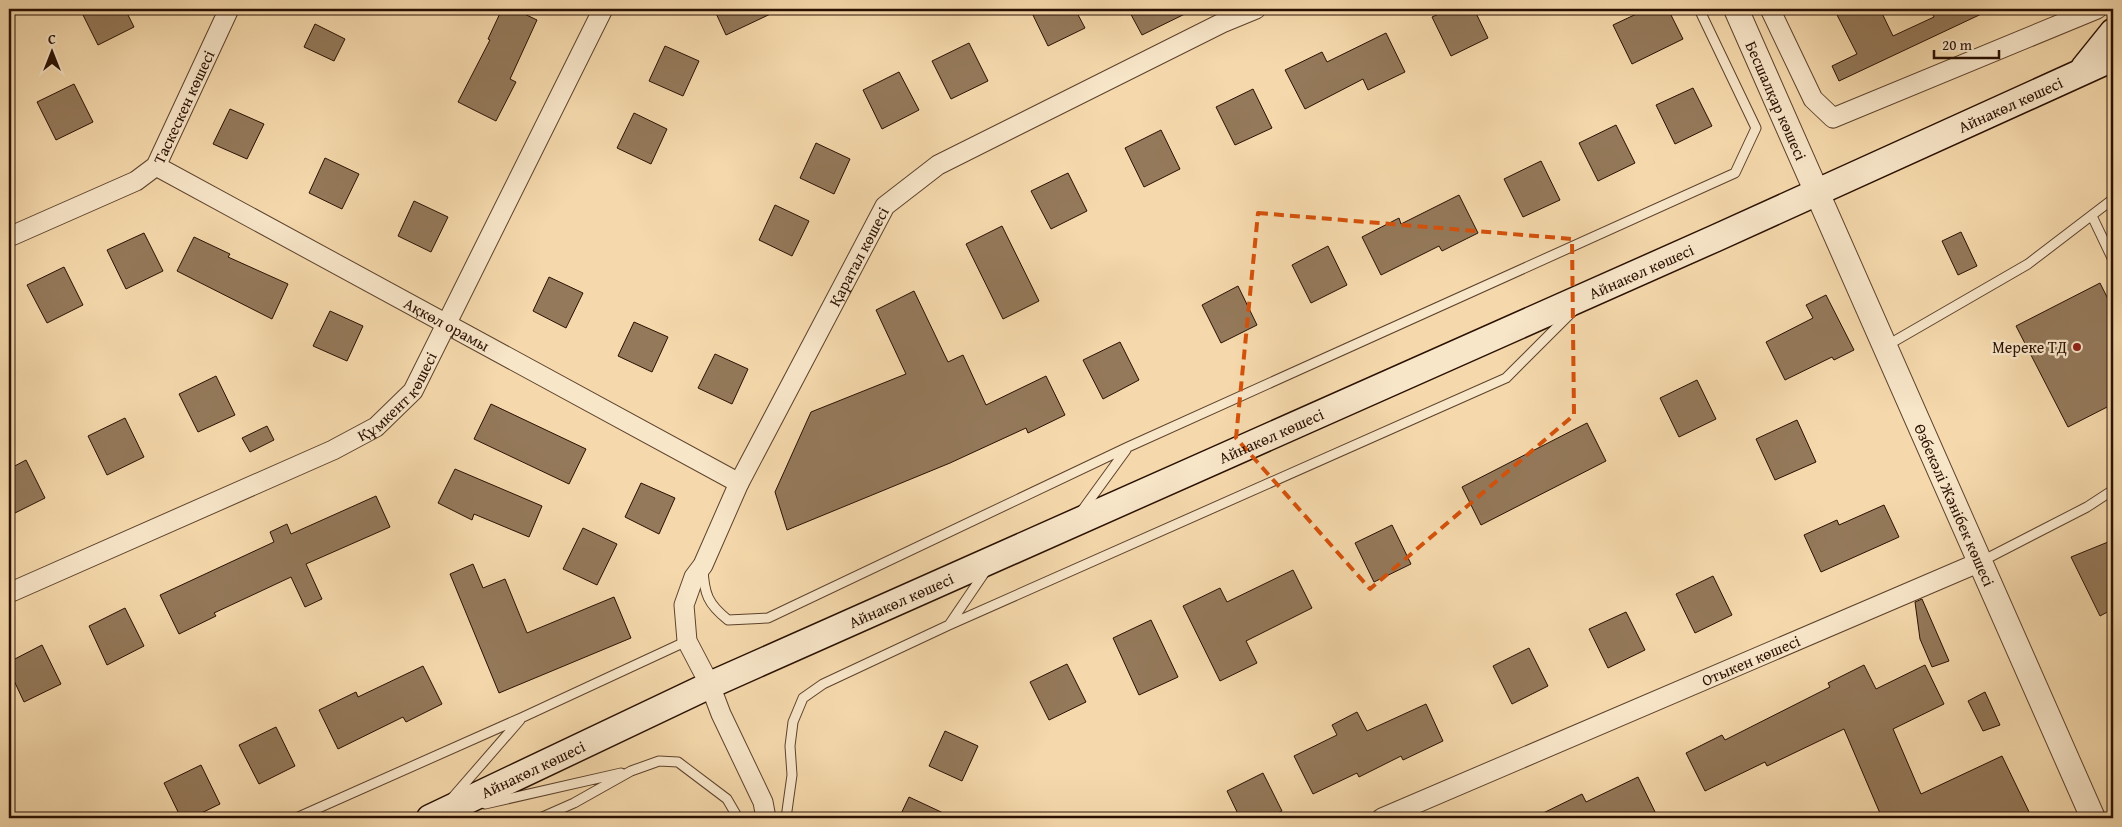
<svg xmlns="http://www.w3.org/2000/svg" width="2122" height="827" font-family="'Gentium Book Plus',serif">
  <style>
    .building { fill: #94795a; stroke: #2a1002 }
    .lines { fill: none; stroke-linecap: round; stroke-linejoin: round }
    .service-casing { stroke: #5d422c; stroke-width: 11 }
    .minor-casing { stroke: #5d422c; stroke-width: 21 }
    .tertiary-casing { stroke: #5d422c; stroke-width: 26 }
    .secondary-casing { stroke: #2a1002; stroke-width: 29 }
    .service { stroke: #f8e6c9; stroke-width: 9 }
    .minor { stroke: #f8e6c9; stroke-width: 19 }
    .tertiary { stroke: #f8e6c9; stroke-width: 24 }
    .secondary { stroke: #f8e6c9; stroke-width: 26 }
    .marked { fill: none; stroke: #d5520b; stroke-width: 4; stroke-dasharray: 10 6; stroke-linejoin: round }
    .poi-dot { fill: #8f2418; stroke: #f8e6c9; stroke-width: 2 }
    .labels { text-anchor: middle; stroke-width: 4.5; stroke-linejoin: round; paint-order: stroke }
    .street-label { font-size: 16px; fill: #2a1002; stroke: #f8e6c9 }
    .poi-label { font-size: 16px; fill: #2a1002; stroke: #f8e6c9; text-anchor: end }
  </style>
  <rect width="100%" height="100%" fill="#f5d9ac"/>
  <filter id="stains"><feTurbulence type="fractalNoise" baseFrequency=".004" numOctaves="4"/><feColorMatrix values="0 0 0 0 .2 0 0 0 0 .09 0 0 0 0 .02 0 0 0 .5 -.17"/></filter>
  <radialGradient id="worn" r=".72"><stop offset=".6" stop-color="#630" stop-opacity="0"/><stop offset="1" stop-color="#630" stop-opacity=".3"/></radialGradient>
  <path class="building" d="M 80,9 L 125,9 L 134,27 L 98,45 Z
    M 502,9 L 514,9 L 537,20 L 510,79 L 516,82 L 496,121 L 458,102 L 490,40 L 488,39 Z
    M 714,9 L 781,9 L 726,35 Z
    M 1030,9 L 1075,9 L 1085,28 L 1048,46 Z
    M 1128,9 L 1195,9 L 1142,35 Z
    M 1450,9 L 1474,9 L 1488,38 L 1451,56 L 1432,17 Z
    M 1647,9 L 1668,9 L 1683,39 L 1632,64 L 1613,25 Z
    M 1834,9 L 1880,9 L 1893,36 L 1934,17 L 1930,9 L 1992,9 L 1839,81 L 1832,66 L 1857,54 Z
    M 315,24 L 345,39 L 334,61 L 304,47 Z
    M 1386,33 L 1405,72 L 1368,90 L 1363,79 L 1305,109 L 1285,70 L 1322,52 L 1327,62 Z
    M 969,43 L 988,81 L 951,99 L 932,61 Z
    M 665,46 L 699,61 L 683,96 L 649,81 Z
    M 899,72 L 919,110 L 882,129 L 863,90 Z
    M 74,84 L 93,122 L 56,140 L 37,102 Z
    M 1693,88 L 1712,126 L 1675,144 L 1656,105 Z
    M 1253,89 L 1272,128 L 1235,145 L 1216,107 Z
    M 230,109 L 264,124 L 247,159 L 213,144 Z
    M 634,113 L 667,129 L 651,164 L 617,148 Z
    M 1616,125 L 1635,163 L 1598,181 L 1579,143 Z
    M 1161,130 L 1180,169 L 1144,187 L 1125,148 Z
    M 816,143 L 850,159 L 834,194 L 800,178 Z
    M 325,158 L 359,174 L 342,209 L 309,193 Z
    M 1541,161 L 1560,200 L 1523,217 L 1504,179 Z
    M 1068,173 L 1087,211 L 1051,229 L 1031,191 Z
    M 1459,195 L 1478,233 L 1442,251 L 1439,246 L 1381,275 L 1362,237 L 1399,218 L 1401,224 Z
    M 414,201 L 448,217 L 431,252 L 398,236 Z
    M 775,205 L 809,221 L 792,256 L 759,240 Z
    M 1002,226 L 1039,301 L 1003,319 L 966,244 Z
    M 1961,232 L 1977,266 L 1958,275 L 1942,241 Z
    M 144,233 L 163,271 L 126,289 L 107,250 Z
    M 194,237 L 230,254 L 228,257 L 288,284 L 272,319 L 177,271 Z
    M 1328,246 L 1347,285 L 1311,303 L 1292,265 Z
    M 64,267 L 83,305 L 47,323 L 27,285 Z
    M 549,277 L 583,293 L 566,328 L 533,311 Z
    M 2100,283 L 2113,309 L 2113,404 L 2068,427 L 2016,326 Z
    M 1238,286 L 1257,325 L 1221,343 L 1202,305 Z
    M 914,291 L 948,362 L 963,355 L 986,405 L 1046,376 L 1065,415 L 1028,433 L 1026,428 L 950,463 L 787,530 L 775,492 L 811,412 L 906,374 L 876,310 Z
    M 1826,295 L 1854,350 L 1834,360 L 1832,357 L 1785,380 L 1766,342 L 1813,318 L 1806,305 Z
    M 330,311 L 363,326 L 347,361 L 313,346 Z
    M 634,322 L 668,337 L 652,372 L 618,356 Z
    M 1120,342 L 1139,380 L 1103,399 L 1083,360 Z
    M 715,354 L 748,369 L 732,404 L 698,388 Z
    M 216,376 L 235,415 L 198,432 L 179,394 Z
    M 1697,380 L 1716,419 L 1679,437 L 1660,398 Z
    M 491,404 L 586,449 L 569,484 L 474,439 Z
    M 125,418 L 144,457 L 107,475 L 88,436 Z
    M 1797,420 L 1816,462 L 1775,480 L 1756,439 Z
    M 1587,423 L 1606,461 L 1481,525 L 1462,487 Z
    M 267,426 L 274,440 L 250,452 L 242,438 Z
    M 26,460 L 45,498 L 9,516 L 9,469 Z
    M 455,469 L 542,506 L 529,537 L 474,514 L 472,520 L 438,503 Z
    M 641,483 L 675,498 L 659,534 L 625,517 Z
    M 376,496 L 390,527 L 306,564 L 322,599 L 305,607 L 291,577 L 214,613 L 216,616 L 179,634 L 160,595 L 274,542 L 270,532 L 287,524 L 291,534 Z
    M 1884,505 L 1899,537 L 1821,572 L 1804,535 L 1837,520 L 1839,525 Z
    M 1392,525 L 1411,564 L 1374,582 L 1355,543 Z
    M 583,528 L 617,544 L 597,585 L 563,569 Z
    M 2113,540 L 2113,609 L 2100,616 L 2071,557 Z
    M 473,564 L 483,588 L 505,579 L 527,633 L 614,597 L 631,638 L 499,693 L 450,574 Z
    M 1293,570 L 1312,608 L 1246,641 L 1257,663 L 1220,681 L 1183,606 L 1220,588 L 1227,602 Z
    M 1713,576 L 1732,615 L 1695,633 L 1676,594 Z
    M 1922,599 L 1949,661 L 1932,667 L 1920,639 L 1915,602 Z
    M 125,608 L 144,646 L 107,665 L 89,626 Z
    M 1626,612 L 1645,650 L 1608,668 L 1589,629 Z
    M 1151,620 L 1178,677 L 1139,695 L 1113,638 Z
    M 42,645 L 61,684 L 24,702 L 9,670 L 9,662 Z
    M 1529,648 L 1548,686 L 1512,704 L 1493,666 Z
    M 1067,664 L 1086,702 L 1049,720 L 1030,682 Z
    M 1864,665 L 1876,689 L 1925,665 L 1944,704 L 1893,729 L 1921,794 L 2002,756 L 2032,818 L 1882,818 L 1844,729 L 1767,766 L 1765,762 L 1705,791 L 1686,753 L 1722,735 L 1725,740 L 1830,687 L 1828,683 Z
    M 423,666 L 442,704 L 406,722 L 403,717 L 338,749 L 319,710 L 356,692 L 358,697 Z
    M 1985,692 L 2000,725 L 1983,731 L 1968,701 Z
    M 1426,704 L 1443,741 L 1403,760 L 1401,756 L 1359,777 L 1357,773 L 1313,794 L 1294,756 L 1337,735 L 1332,725 L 1357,712 L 1367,731 Z
    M 276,727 L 295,766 L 259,784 L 239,745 Z
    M 945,731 L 978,746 L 962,781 L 929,766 Z
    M 201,765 L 220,804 L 191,818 L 181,818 L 164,783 Z
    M 1263,773 L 1282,811 L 1268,818 L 1240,818 L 1227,791 Z
    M 1638,777 L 1658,818 L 1533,818 L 1582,794 L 1586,802 Z
    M 909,797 L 954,818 L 899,818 Z"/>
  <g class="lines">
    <g class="service-casing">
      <path id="service" d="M 2092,216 L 2113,260
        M 1886,346 L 2028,264 L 2113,199
        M 1081,512 L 1126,450
        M 1982,561 L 2087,507 L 2113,490
        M 703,568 C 704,594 708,604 728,620 L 768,618 L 1128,447 L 1735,173 L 1756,128 L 1699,9
        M 949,625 L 987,569
        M 453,797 L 520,720
        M 485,804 L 621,773
        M 296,818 L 521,718 L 687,641
        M 540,818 L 574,803 L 631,771 L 659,761 L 678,762 L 727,799 L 738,818
        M 786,818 L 792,775 L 790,746 L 793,722 L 803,698 L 823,684 L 949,625 L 1506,378 L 1573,311"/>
    </g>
    <g class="minor-casing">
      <g id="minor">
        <path d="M 1770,9 L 1813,99 L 1833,118 L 2097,9"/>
        <path id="s1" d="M 156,166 L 739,483"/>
        <path id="s2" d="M 9,237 L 136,181 L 156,166 L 229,9"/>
        <path id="s3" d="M 9,593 L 333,450 L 376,427 L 413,391 L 603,9"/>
        <path id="s4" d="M 766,818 L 763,802 L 721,714 L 710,685 L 687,641 L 684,605 L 694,577 L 703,565 L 739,483 L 885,206 L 938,165 L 1222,23 L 1256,9"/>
        <path id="s5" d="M 1382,818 L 1980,562"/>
      </g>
    </g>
    <g class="tertiary-casing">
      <g id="tertiary">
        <path id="s6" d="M 1736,9 L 2093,818"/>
      </g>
    </g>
    <g class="secondary-casing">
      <g id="secondary">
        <path d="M 2084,68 L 2113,32"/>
        <path id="s7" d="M 430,818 L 710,685 L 1716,238 L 2113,58"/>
      </g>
    </g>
    <use href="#service" class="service"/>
    <use href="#minor" class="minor"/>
    <use href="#tertiary" class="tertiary"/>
    <use href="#secondary" class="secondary"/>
  </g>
  <path class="marked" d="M 1258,213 L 1572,239 L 1574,415 L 1370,589 L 1236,438 Z"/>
  <circle class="poi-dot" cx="2077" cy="347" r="5"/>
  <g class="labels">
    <g class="street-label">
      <text dy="6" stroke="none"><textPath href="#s6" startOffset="100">Бесшалқар көшесі</textPath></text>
      <text dy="6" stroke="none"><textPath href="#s7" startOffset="1734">Айнакөл көшесі</textPath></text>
      <text dy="6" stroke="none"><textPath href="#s2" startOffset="229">Таскескен көшесі</textPath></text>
      <text dy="6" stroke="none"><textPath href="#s4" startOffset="621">Қаратал көшесі</textPath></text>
      <text dy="6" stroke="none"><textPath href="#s7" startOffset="1329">Айнакөл көшесі</textPath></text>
      <text dy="6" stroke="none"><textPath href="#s1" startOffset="331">Ақкөл орамы</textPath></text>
      <text dy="6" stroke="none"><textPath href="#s3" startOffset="440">Құмкент көшесі</textPath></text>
      <text dy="6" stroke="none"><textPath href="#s7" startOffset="924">Айнакөл көшесі</textPath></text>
      <text dy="6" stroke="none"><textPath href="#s6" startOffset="542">Өзбекәлі Жәнібек көшесі</textPath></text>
      <text dy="6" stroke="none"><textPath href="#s7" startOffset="519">Айнакөл көшесі</textPath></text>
      <text dy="6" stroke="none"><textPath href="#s5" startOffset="401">Отыкен көшесі</textPath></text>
      <text dy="6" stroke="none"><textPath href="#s7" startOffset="114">Айнакөл көшесі</textPath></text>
    </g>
    <g class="poi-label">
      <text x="2067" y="353">Мереке ТД</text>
    </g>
  </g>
  <rect width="2122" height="827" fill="none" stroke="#f5d9ac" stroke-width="30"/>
  <rect x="10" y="10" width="2102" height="807" fill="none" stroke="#2a1002" stroke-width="2.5"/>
  <rect x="15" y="15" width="2092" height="797" fill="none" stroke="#2a1002"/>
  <g transform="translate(52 52)" stroke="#f8e6c9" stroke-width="4" paint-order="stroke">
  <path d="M0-4L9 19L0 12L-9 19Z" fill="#2a1002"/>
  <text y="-8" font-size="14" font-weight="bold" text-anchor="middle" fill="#2a1002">С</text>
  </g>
  <path d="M1934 50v8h65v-8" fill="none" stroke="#2a1002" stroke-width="2.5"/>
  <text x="1942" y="50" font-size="15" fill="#2a1002" stroke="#f8e6c9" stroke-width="4" paint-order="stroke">20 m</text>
  <rect width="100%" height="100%" filter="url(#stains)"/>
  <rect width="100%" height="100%" fill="url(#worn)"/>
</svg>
